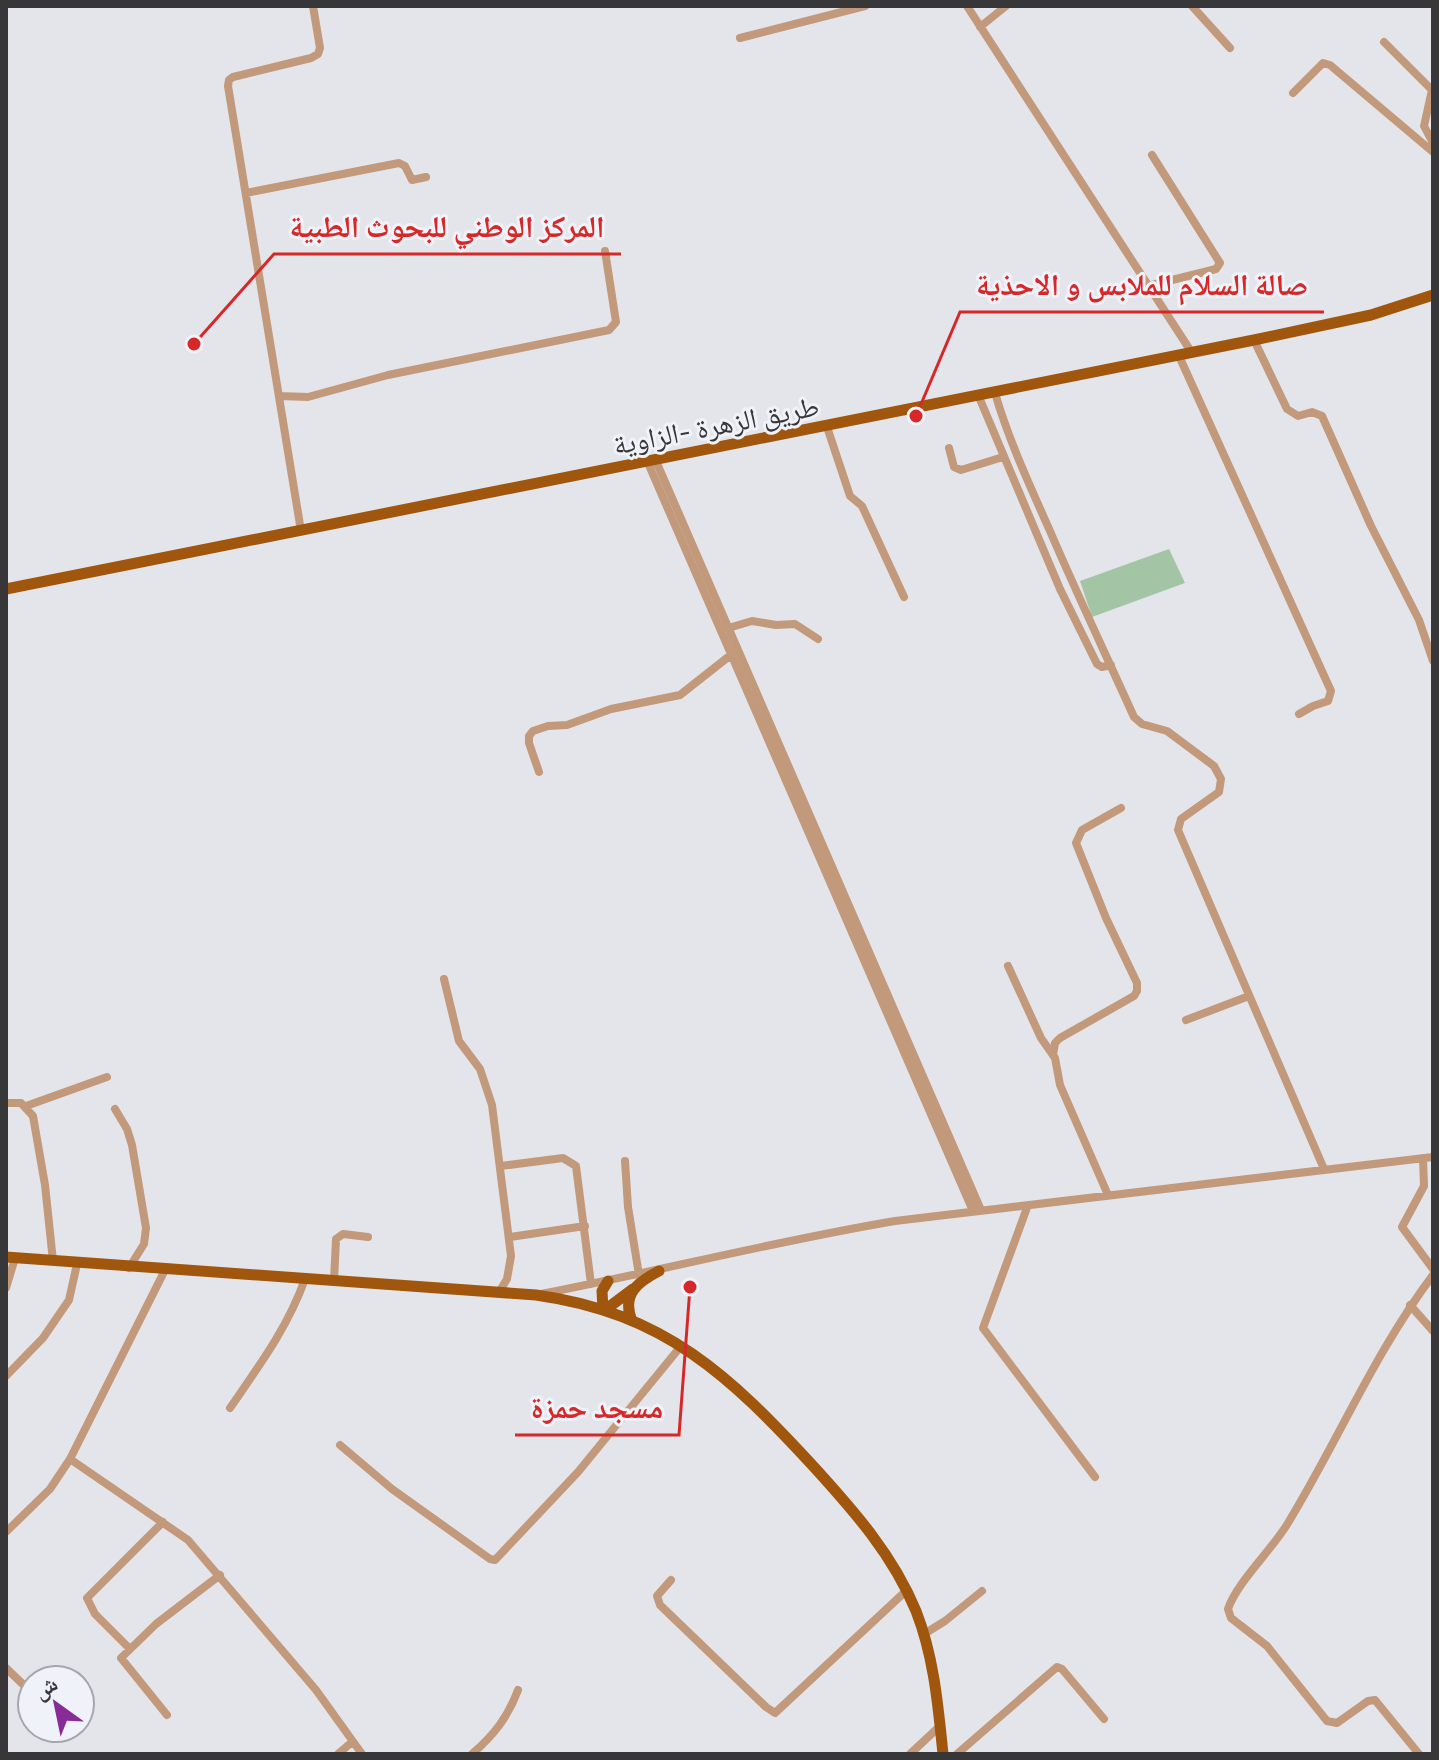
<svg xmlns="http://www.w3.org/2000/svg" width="1439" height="1760" font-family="'Titillium Web','Noto Naskh Arabic',sans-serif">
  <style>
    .green { fill: #a3c5a5 }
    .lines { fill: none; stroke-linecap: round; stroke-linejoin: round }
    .minor { stroke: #c3997b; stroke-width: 8 }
    .major { stroke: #a0570d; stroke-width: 11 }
    .labels { text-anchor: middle; stroke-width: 6; stroke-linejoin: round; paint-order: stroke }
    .street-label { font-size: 28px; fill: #37373a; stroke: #f0f2f9 }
    .leader { fill: none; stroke: #d62828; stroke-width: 3 }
    .callout-dot { fill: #d62828; stroke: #f0f2f9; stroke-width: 3 }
    .callout-label { font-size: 30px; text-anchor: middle; font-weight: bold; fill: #d62828; stroke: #f0f2f9; stroke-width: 6; stroke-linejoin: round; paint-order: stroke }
  </style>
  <rect width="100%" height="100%" fill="#e3e5eb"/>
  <path class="green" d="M 1169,549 L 1185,583 L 1092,617 L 1080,581 Z"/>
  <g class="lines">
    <path class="minor" d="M 967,6 L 1192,353
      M 1192,6 L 1230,48
      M 980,27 L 1006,6
      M 740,38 L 865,6
      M 1384,42 L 1432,90 L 1424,126 L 1433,143
      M 1293,93 L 1323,63 L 1330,65 L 1433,152
      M 246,193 L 399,163 L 405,166 L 412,180 L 426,177
      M 1148,286 L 1216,269 L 1220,263 L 1152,155
      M 1254,340 L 1287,409 L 1298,416 L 1312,412 L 1322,416 L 1371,526 L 1419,620 L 1433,661
      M 1179,356 L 1331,691 L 1328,701 L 1313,706 L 1299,714
      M 995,393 C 1009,441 1030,486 1050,531 C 1077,594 1106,655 1134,717 L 1142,724 L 1167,731 L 1214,766 L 1221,779 L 1219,792 L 1181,819 L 1178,830 L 1324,1169
      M 279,396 L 308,397 L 388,375 L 609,330 L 616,322 L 605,251
      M 979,397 L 1060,589 L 1097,664 L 1102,667 L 1111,665
      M 827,427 L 850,496 L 862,506 L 904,597
      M 949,448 L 954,467 L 961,470 L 1003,457
      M 656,461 L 981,1210
      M 648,463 L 973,1211
      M 301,531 L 228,86 L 229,80 L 233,77 L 311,58 L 318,54 L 320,48 L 313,6
      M 725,629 L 752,621 L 776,625 L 795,624 L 818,639
      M 539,772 L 529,743 L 529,736 L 533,731 L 548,726 L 567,725 L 611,709 L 680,695 L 732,654
      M 1008,966 L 1041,1038 L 1055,1058 L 1060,1085 L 1108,1195
      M 444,979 L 459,1041 L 480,1069 L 492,1105 L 511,1256 L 507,1279 L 499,1292
      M 1186,1020 L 1249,996
      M 1053,1055 L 1055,1043 L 1060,1038 L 1134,996 L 1137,991 L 1137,983 L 1106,918 L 1076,843 L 1082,830 L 1121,808
      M 6,1103 L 21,1103 L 33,1116 L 45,1185 L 53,1261
      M 26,1106 L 107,1077
      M 115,1109 L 127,1129 L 132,1145 L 146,1228 L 144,1244 L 129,1268
      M 1423,1158 L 1424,1186 L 1402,1227 L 1433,1269
      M 625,1161 L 628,1207 L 639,1275
      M 501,1166 L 563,1158 L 576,1166 L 591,1284
      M 1028,1205 L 983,1328 L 1095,1477
      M 510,1237 L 585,1226
      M 334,1281 L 336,1239 L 343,1234 L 368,1237
      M 6,1288 L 15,1258
      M 541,1294 C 659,1271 776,1241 895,1221 L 1433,1157
      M 1410,1305 L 1433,1331
      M 6,1376 L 43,1338 L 69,1300 L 77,1264
      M 230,1408 C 259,1366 288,1327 305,1279
      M 340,1445 L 392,1489 L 490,1559 L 495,1560 L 578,1472 L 681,1346
      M 70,1459 L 188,1540 L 316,1690 L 362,1754
      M 6,1532 L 50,1489 L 70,1459 L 165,1270
      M 671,1580 L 657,1596 L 660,1605 L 766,1707 L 775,1713 L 907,1590
      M 924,1634 L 945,1621 L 982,1591
      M 130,1649 L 95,1614 L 87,1598 L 163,1522
      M 6,1668 L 32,1693
      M 167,1715 L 121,1658 L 156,1624 L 220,1575
      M 338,1754 L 352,1742
      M 472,1754 C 494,1735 508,1717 518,1690
      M 910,1754 L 940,1726
      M 957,1754 L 1057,1667 L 1062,1669 L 1104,1719
      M 1419,1754 L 1375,1700 L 1368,1701 L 1337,1723 L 1327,1721 L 1267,1646 L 1231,1618 L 1228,1609 C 1237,1582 1272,1550 1288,1523 C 1338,1441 1375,1352 1433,1275"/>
    <path class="major" d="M 6,589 L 1254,340 L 1371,315 L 1433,295
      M 6,1257 L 536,1295 C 665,1313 730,1376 814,1467 C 854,1511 893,1555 916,1611 C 934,1657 938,1705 943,1754
      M 603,1310 L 602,1291 L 608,1281
      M 605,1310 L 633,1289
      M 632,1321 C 621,1294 638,1282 659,1271"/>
  </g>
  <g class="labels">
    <g class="street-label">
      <text transform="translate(716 425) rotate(-11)" y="10">طريق الزهرة -الزاوية</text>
    </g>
  </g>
  <path class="leader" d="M194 344L274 254H621M916 416L960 312H1324M690 1287L679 1435H515"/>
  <g class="callout-dot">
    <circle cx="194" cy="344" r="8"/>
    <circle cx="916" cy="416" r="8"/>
    <circle cx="690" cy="1287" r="8"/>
  </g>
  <g class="callout-label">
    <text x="447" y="237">المركز الوطني للبحوث الطبية</text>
    <text x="1142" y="295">صالة السلام للملابس و الاحذية</text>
    <text x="597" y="1418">مسجد حمزة</text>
  </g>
  <rect width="1439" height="1760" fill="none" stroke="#37373a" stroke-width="16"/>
  <g transform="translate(56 1704) rotate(327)"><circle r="38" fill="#f0f2f9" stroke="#a6a7ad" stroke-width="2"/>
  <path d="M0-6L14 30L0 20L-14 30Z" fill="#892b96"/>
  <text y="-12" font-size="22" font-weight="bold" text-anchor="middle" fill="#37373a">ش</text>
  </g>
</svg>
